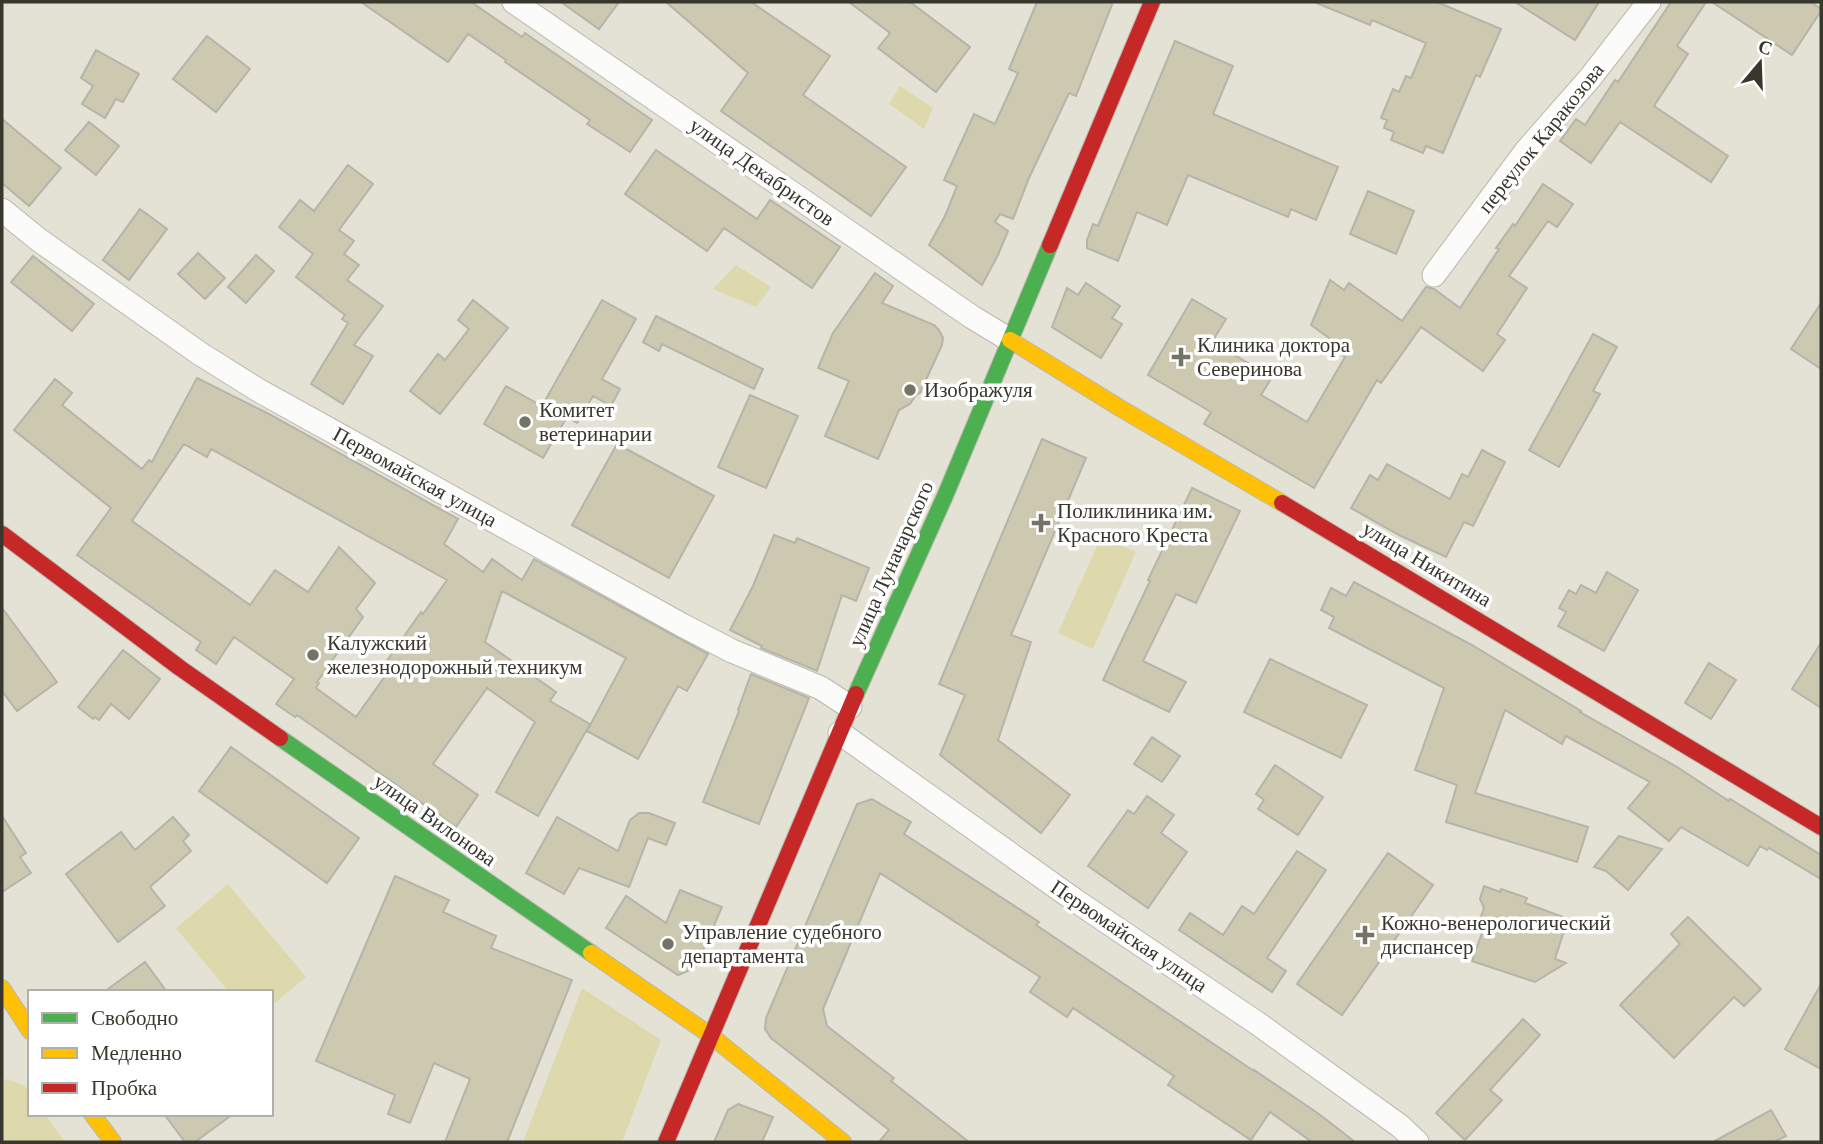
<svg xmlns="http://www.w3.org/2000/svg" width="1823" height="1144" font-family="'Times New Roman',serif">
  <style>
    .green { fill: #ddd9ac }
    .building { fill: #ccc9b0; stroke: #b5b4a9; stroke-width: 2; fill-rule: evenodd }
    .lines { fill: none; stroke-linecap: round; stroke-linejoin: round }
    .street-casing { stroke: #bbb9ae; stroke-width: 25 }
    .fast-casing { stroke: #bbb9ae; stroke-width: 18 }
    .slow-casing { stroke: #bbb9ae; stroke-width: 18 }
    .jam-casing { stroke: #bbb9ae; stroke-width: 18 }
    .street { stroke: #fbfbf9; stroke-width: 23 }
    .fast { stroke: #4caf50; stroke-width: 16 }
    .slow { stroke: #ffc107; stroke-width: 16 }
    .jam { stroke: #c62828; stroke-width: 16 }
    .poi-dot { fill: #747367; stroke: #fff; stroke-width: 2.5 }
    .labels { text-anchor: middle; stroke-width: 7; stroke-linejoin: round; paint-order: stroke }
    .street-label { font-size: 21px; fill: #38372d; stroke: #fff }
    .poi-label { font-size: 21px; fill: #38372d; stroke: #fff; text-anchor: start }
  </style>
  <rect width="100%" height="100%" fill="#e4e2d4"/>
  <path class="green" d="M 900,86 L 933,108 L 924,129 L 889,104 Z
    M 736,265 L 771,287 L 756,307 L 713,289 Z
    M 1101,537 L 1136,552 L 1093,649 L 1058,633 Z
    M 228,884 L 306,977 L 271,1006 L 271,992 L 229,992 L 176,928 Z
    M 582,988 L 661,1040 L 622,1142 L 523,1142 Z
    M 6,1079 C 32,1087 30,1088 30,1114 L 45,1114 L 65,1142 L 2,1142 L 2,1084 Z"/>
  <path class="building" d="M 361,2 L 471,2 L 522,37 L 525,33 L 652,120 L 630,152 L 587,124 L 590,120 L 505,62 L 506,60 L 468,34 L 448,62 Z
    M 561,2 L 619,2 L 599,29 Z
    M 666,2 L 751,2 L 830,56 L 803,95 L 906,167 L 871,216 L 721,111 L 748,73 Z
    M 849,2 L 910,2 L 970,47 L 936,92 L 878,48 L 890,33 Z
    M 1037,2 L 1113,2 L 1076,96 L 1069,93 L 1029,178 L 1013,219 L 1000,214 L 995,222 L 1008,231 L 998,255 L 982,285 L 929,245 L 945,216 L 957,186 L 944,180 L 974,114 L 995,124 L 1018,73 L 1009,69 Z
    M 1314,2 L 1437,2 L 1501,29 L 1480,77 L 1476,75 L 1443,153 L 1426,146 L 1423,153 L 1391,140 L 1394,132 L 1384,128 L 1387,120 L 1381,118 L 1393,89 L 1399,92 L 1406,76 L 1411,78 L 1426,43 L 1372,20 L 1370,25 Z
    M 1515,2 L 1599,2 L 1575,40 Z
    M 1671,2 L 1706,2 L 1677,46 L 1688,54 L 1654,106 L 1728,156 L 1711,182 L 1620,122 L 1591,163 L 1560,141 L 1576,119 L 1585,125 L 1615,80 L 1618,82 Z
    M 1712,2 L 1811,2 L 1821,9 L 1821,11 L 1792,55 Z
    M 207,36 L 250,69 L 216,112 L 173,79 Z
    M 1175,41 L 1233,66 L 1213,114 L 1338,167 L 1316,220 L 1291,209 L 1288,217 L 1188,175 L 1167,225 L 1137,212 L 1118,261 L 1087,248 L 1087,240 L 1093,224 L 1098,226 Z
    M 96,50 L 139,74 L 123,102 L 116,99 L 105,118 L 82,104 L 93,86 L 81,78 Z
    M 2,119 L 61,168 L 29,206 L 2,183 Z
    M 89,122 L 119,146 L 96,175 L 65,150 Z
    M 656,150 L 757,219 L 770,200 L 840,247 L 812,288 L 724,228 L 707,251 L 625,194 Z
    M 348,165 L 373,184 L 339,230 L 354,241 L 344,254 L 359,265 L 347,280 L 383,306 L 354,345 L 373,356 L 343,404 L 311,384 L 348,323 L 342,319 L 345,315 L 296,277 L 313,254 L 279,227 L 300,200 L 314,211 Z
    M 1543,184 L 1573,204 L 1557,227 L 1548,221 L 1509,276 L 1527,288 L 1497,334 L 1505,340 L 1483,371 L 1421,327 L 1381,383 L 1377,380 L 1314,488 L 1204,424 L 1211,412 L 1148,375 L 1192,299 L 1226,319 L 1212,342 L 1272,377 L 1261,395 L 1307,422 L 1345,357 L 1343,356 L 1347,351 L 1311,325 L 1330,280 L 1344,290 L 1349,283 L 1402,321 L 1426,287 L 1434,289 L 1460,308 L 1499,249 L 1496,248 L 1513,224 L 1515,226 Z
    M 1368,191 L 1414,211 L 1396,254 L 1350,234 Z
    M 140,209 L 167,229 L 129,280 L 103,260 Z
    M 198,253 L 225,278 L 205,299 L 178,274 Z
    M 256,255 L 274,271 L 246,303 L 228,287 Z
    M 33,256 L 94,304 L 72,331 L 11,282 Z
    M 875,273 L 893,286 L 882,303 L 934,325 L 939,330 L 943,338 L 942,345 L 920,393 L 916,395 L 910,404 L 899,410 L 878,459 L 825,436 L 849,381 L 818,368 L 833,333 Z
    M 1086,283 L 1120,306 L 1112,318 L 1122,324 L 1101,358 L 1052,327 L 1067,288 L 1078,295 Z
    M 473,300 L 508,328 L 440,414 L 410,391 L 438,354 L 445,360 L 469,329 L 458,320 Z
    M 602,300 L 636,319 L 602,379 L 620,389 L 611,406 L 593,396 L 577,423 L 567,417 L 543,458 L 484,424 L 506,386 L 542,406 Z
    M 1821,303 L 1821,369 L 1791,349 Z
    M 656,316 L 763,369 L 754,389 L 662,344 L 659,351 L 643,342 Z
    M 1593,334 L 1617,347 L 1593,391 L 1600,394 L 1559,467 L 1529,450 Z
    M 197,378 L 267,413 L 458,519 L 444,544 L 483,572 L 492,559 L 522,580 L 534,559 L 708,654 L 687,691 L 678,686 L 638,759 L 587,731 L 626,658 L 502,591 L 485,642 L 556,692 L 550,701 L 590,724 L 538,816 L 496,792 L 535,722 L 487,688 L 433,764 L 478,795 L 456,827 L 297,715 L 295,717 L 276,704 L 294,679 L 234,637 L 216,664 L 196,650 L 201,642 L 77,555 L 111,508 L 14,430 L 55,379 L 72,393 L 62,405 L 142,469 L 149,460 L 152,462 ZM 184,444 L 207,457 L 211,449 L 447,580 L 423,614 L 421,612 L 384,665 L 390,669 L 356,717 L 316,688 L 319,683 L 317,682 L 363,617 L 356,609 L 375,583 L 339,547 L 308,592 L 275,570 L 250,605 L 132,521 Z
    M 750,395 L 798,416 L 766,488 L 718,467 Z
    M 1042,439 L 1086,458 L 1011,635 L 1031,642 L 998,740 L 1070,795 L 1041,833 L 940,755 L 965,695 L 939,684 Z
    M 617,444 L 714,496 L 669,578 L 572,525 Z
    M 1482,450 L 1505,462 L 1473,526 L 1464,522 L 1446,557 L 1401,536 L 1351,508 L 1370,475 L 1378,480 L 1387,464 L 1450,499 L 1462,474 L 1468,477 Z
    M 1192,488 L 1240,511 L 1196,603 L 1176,594 L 1143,661 L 1186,682 L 1169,712 L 1103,680 L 1150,581 L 1148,580 Z
    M 774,535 L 795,543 L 797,538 L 869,568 L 856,601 L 842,595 L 817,671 L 761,648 L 762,646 L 730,630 L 753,586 Z
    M 1607,572 L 1638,590 L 1604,651 L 1558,626 L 1566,612 L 1559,608 L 1569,590 L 1576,594 L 1581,585 L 1596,593 Z
    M 1354,582 L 1472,645 L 1581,711 L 1580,712 L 1677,767 L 1729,801 L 1730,799 L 1821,855 L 1821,879 L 1769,848 L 1767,850 L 1760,846 L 1748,866 L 1681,827 L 1669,841 L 1628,808 L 1650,782 L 1566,736 L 1562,744 L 1505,710 L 1475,793 L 1588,827 L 1577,862 L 1446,822 L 1457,785 L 1415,770 L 1444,688 L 1329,628 L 1334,617 L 1321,610 L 1331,588 L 1346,596 Z
    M 2,608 L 57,682 L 17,711 L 2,691 Z
    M 1821,643 L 1821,708 L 1792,689 Z
    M 123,650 L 160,679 L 129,719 L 111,704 L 99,720 L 95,717 L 93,719 L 78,707 Z
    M 1270,659 L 1367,705 L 1341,758 L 1244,712 Z
    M 1709,663 L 1736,680 L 1711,719 L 1685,703 Z
    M 751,674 L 809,698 L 759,824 L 703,802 L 739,711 L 738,710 Z
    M 1152,737 L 1180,756 L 1162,782 L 1134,764 Z
    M 231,747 L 359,838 L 327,883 L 199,791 Z
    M 1275,765 L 1323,797 L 1298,835 L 1258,809 L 1264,800 L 1256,794 Z
    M 1147,796 L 1174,815 L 1161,833 L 1187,852 L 1148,908 L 1088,866 L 1128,810 L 1134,814 Z
    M 872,799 L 911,822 L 904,834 L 1039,922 L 1036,925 L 1254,1071 L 1254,1070 L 1319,1114 L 1355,1142 L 1312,1142 L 1270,1112 L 1251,1140 L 1168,1085 L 1174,1076 L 1073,1008 L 1067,1017 L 1030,992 L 1040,977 L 880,873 L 823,1009 L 827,1026 L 894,1078 L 891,1081 L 969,1142 L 879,1142 L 889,1130 L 771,1038 L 765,1029 L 766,1018 L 857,804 Z
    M 639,813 L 649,813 L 675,823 L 666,845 L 648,838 L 629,887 L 579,868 L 564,894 L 526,873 L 557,817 L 618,851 L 630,820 Z
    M 2,816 L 26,853 L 20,857 L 31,873 L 2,892 Z
    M 173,817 L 189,835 L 183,841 L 191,851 L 150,887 L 165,906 L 118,942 L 66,874 L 121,832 L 135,850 Z
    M 1619,836 L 1662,849 L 1628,890 L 1606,871 L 1594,867 Z
    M 1297,851 L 1326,870 L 1267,958 L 1286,971 L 1272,992 L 1179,930 L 1190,913 L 1223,935 L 1242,906 L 1254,914 Z
    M 1388,853 L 1433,885 L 1342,1015 L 1297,984 Z
    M 395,876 L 449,900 L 443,912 L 496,936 L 491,948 L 572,980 L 507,1142 L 445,1142 L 470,1079 L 434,1063 L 410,1123 L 388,1114 L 395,1095 L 316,1061 Z
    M 1484,886 L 1500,892 L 1501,889 L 1527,898 L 1525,903 L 1582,924 L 1563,934 L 1555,959 L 1566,963 L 1535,982 L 1472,961 L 1482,933 L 1478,925 L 1484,908 L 1480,899 Z
    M 680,890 L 722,907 L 695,968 L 678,975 L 606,928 L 626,896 L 666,923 Z
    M 1688,917 L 1761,989 L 1744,1006 L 1734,997 L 1674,1058 L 1620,1005 L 1680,944 L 1671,934 Z
    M 145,962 L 167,992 L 104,992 Z
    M 1821,984 L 1821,1069 L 1785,1049 Z
    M 1523,1019 L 1540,1035 L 1490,1090 L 1502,1100 L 1465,1140 L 1436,1113 Z
    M 738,1104 L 773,1117 L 762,1142 L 714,1142 L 728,1110 Z
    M 1771,1110 L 1786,1136 L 1774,1142 L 1713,1142 Z
    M 164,1114 L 233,1114 L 195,1142 L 185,1142 Z"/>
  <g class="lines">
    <g class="street-casing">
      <path id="street" d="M 514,2 L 972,317 L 1010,340
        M 2,210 L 39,240 L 199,353 L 258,390 L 682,625 L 732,651 L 821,688 L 850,707
        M 1434,275 L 1526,151 L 1590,78 L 1649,2
        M 840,733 L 1076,901 L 1257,1023 L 1400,1126 L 1417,1142"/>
    </g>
    <g class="fast-casing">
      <path id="fast" d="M 856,694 L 945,496 L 1050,245
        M 280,738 L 591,953"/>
    </g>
    <g class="slow-casing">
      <path id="slow" d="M 1010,340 L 1120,408 L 1282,503
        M 591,953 L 710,1035 L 843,1142
        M 2,988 L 30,1031
        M 92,1114 L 113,1142"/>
    </g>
    <g class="jam-casing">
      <path id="jam" d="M 1050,245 L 1152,2
        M 1282,503 L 1821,827
        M 2,534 L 180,668 L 280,738
        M 666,1142 L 856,694"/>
    </g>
    <use href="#street" class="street"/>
    <use href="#fast" class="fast"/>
    <use href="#slow" class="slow"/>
    <use href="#jam" class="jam"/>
  </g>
  <g class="poi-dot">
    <path d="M1177.5 346.5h7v7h7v7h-7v7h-7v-7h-7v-7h7z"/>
    <circle cx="910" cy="390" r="7"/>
    <circle cx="525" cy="422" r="7"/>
    <path d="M1037.5 512.5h7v7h7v7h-7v7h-7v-7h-7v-7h7z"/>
    <circle cx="313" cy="655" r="7"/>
    <path d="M1361.5 924.5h7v7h7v7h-7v7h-7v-7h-7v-7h7z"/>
    <circle cx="668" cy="944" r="7"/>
  </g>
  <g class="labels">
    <g class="street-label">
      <text transform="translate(1541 138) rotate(-51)" y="7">переулок Каракозова</text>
      <text transform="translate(762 172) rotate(35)" y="7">улица Декабристов</text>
      <text transform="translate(415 477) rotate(29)" y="7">Первомайская улица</text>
      <text transform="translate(891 564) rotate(-66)" y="7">улица Луначарского</text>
      <text transform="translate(1427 564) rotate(31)" y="7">улица Никитина</text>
      <text transform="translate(435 820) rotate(35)" y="7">улица Вилонова</text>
      <text transform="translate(1129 936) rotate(34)" y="7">Первомайская улица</text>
    </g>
    <g class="poi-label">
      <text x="1197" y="352">Клиника доктора<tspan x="1197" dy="24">Северинова</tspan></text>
      <text x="924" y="397">Изображуля</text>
      <text x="539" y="417">Комитет<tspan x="539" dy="24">ветеринарии</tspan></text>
      <text x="1057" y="518">Поликлиника им.<tspan x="1057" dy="24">Красного Креста</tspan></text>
      <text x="327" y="650">Калужский<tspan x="327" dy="24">железнодорожный техникум</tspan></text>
      <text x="1381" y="930">Кожно-венерологический<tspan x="1381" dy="24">диспансер</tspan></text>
      <text x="682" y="939">Управление судебного<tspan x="682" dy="24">департамента</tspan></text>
    </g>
  </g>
  <rect width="1823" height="1144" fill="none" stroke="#38372d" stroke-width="7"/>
  <rect x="28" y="990" width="245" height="126" fill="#ffffff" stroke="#afafab" stroke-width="2"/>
  <rect x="42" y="1013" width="35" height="10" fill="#4caf50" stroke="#afafab" stroke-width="2"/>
  <text x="91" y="1025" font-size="21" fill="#38372d">Свободно</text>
  <rect x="42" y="1048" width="35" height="10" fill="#ffc107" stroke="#afafab" stroke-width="2"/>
  <text x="91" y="1060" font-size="21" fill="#38372d">Медленно</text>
  <rect x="42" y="1083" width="35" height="10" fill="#c62828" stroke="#afafab" stroke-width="2"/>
  <text x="91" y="1095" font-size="21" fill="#38372d">Пробка</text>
  <g transform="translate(1760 63) rotate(19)" stroke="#ffffff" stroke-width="5" paint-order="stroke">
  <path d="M0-5L12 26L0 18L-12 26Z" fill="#38372d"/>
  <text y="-10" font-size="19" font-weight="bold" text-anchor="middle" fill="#38372d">С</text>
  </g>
</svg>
